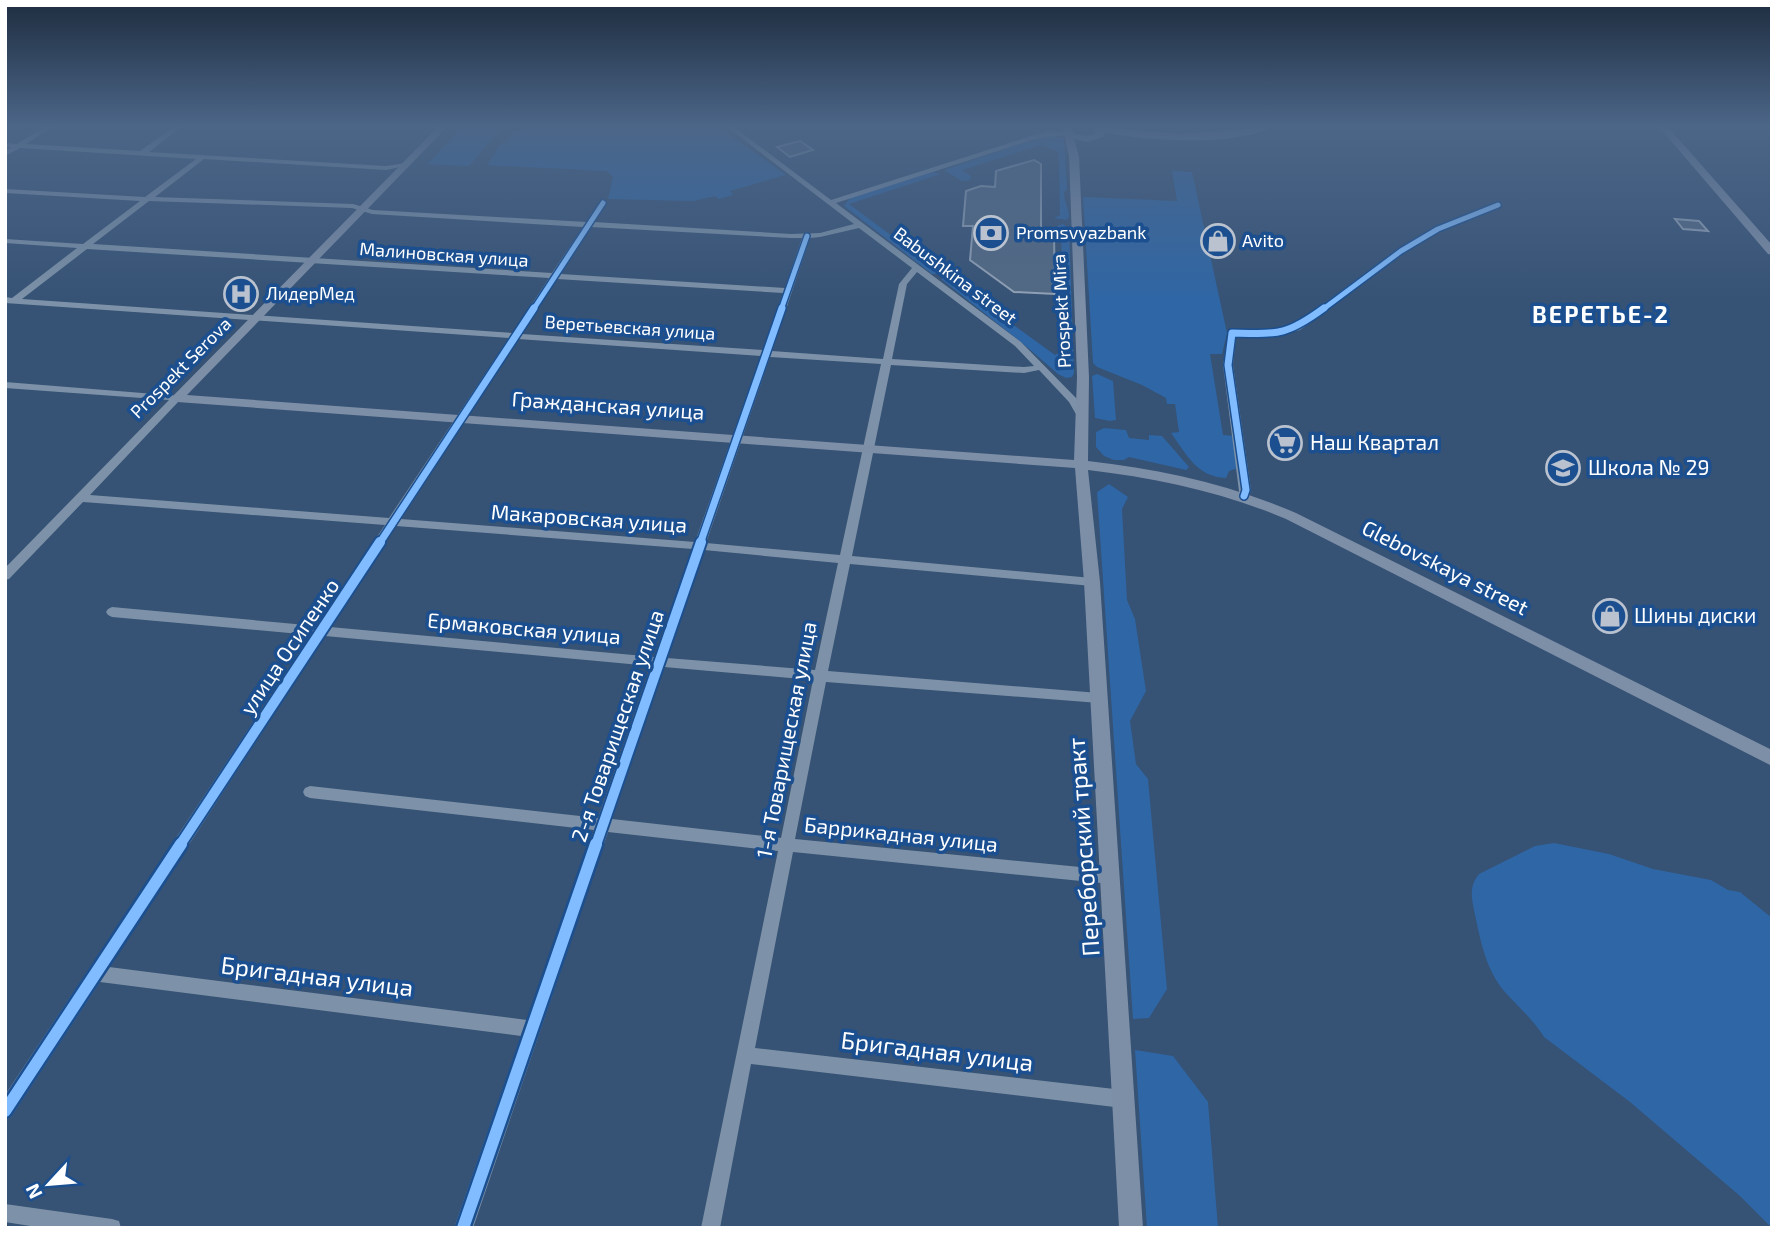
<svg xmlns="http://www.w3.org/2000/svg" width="1777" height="1233" font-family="'Exo 2',sans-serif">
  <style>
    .green { fill: #2f66a5 }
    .building { fill: #526984; stroke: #92a2b6; stroke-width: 2 }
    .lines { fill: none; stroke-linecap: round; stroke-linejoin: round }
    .minor { fill: #7d92a8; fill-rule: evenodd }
    .major { fill: #7d8ea7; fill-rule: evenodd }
    .cycleway-far3-casing { stroke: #1b4f8f; stroke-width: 8 }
    .cycleway-far2-casing { stroke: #1b4f8f; stroke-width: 10 }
    .cycleway-far1-casing { stroke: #1b4f8f; stroke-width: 14 }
    .cycleway-casing { stroke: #1b4f8f; stroke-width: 17 }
    .cycleway-far3 { stroke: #80bcff; stroke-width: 5 }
    .cycleway-far2 { stroke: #80bcff; stroke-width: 7 }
    .cycleway-far1 { stroke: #80bcff; stroke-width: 10 }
    .cycleway { stroke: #80bcff; stroke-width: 12 }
    .labels { text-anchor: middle; stroke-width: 7; stroke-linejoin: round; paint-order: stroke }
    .far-poi-label { font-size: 18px; fill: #fff; stroke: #1b4f8f; text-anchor: start }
    .far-street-label { font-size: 18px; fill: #fff; stroke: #1b4f8f }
    .street-label { font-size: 21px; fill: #fff; stroke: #1b4f8f }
    .poi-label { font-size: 21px; fill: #fff; stroke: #1b4f8f; text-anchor: start }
    .far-district-label { font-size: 23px; font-weight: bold; letter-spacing: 2px; fill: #fff; stroke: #1b4f8f }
    .near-street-label { font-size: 24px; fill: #fff; stroke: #1b4f8f }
  </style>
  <rect width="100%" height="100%" fill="#365274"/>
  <path class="green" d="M 462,127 L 502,127 L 469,166 L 428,164 Z
    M 526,127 L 719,127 L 786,175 L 730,191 L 733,195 L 719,199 L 715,196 L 693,201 L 608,199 L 613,177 L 607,171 L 487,165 L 502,143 L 505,143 L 514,132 L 521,133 Z
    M 1047,135 L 1064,138 L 1067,189 L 1064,193 C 1064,202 1069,208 1069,217 L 1066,220 L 1054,218 L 1060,215 L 1059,152 L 1041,145 L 962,170 L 972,177 L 968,181 L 962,181 L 944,170 Z
    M 1172,171 L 1192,172 L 1227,333 L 1222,354 L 1210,354 L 1223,435 L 1236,436 L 1239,468 L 1229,471 L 1226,478 C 1197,477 1187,455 1171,433 L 1179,432 L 1175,404 L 1167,404 L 1166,398 L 1142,385 L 1097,367 L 1093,363 L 1083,197 L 1177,201 Z
    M 932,172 L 941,174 L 849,204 L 939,271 L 945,269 L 945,273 L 932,274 L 844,206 L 850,198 Z
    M 1063,224 L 1069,228 L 1074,373 L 1072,377 L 1066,378 L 1058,374 L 1021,342 L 941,279 L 949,276 L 957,278 L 953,281 L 1055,355 L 1064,350 L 1061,229 L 1057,226 Z
    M 1097,374 L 1113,381 L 1116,420 L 1110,421 L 1095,418 L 1092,376 Z
    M 1104,428 L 1126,430 L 1129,438 L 1149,440 L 1149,435 L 1162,436 L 1189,467 L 1186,470 L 1129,457 L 1124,460 L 1114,460 L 1104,456 L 1096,447 L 1096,432 Z
    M 1109,484 L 1128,497 L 1122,509 L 1127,600 L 1135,619 L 1146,691 L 1130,721 L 1136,764 L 1148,779 L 1167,989 L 1149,1018 L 1133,1019 L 1097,492 Z
    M 1554,843 L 1609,854 L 1653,869 L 1711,880 L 1728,890 L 1740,892 L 1772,918 L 1772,1228 L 1740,1196 L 1630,1102 L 1544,1037 C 1533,1019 1518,1007 1504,991 C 1486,969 1481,943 1475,915 C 1472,900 1468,887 1479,874 L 1535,846 Z
    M 1135,1050 L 1173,1056 L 1208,1102 L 1218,1228 L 1147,1228 Z"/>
  <path class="building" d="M 800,141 L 813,150 L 790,157 L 777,147 Z
    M 1034,160 L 1041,164 L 1041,229 L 1048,229 L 1048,234 L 1054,235 L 1055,294 L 1014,292 L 970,260 L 973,226 L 963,226 L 966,191 L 981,186 L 995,187 L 996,171 Z
    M 1675,219 L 1699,221 L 1708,231 L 1683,229 Z"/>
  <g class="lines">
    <path class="minor" d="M 44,127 L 52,127 L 26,144 L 140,151 L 174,127 L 181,127 L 149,152 L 386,166 L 406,163 L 410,165 L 386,170 L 204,159 L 155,197 L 353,204 L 373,210 L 587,222 L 600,201 L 603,201 L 607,203 L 594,222 L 791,234 L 820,233 L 854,224 L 727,127 L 734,127 L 831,200 L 1031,136 L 1050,131 L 1070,132 L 1071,133 C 1063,137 1046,136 1035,139 L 836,203 L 1021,342 L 1076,398 L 1086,414 L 1081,417 L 1077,416 L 1069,402 L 1039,370 L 1024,373 L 891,365 L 852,556 L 1092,578 L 1098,582 L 1092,586 L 850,564 L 828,671 L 1099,693 L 1104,694 L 1106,698 L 1104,702 L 1099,703 L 826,682 L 795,839 L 1111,870 L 1116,872 L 1119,877 L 1116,882 L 1111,884 L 793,852 L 755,1048 L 1123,1090 L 1129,1093 L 1132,1099 L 1129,1105 L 1123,1108 L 751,1064 L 720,1228 L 701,1228 L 778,851 L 608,832 L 473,1228 L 454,1228 L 521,1036 L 100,982 L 11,1117 L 5,1120 L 5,1095 L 311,635 L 112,617 L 108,615 L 106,612 L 108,609 L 112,607 L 317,626 L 385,525 L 83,502 L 9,579 L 5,580 L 5,568 L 169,400 L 5,388 L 5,382 L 180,396 L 180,400 L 90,495 L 389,518 L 509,338 L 5,303 L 5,297 L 12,298 L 77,248 L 5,243 L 5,239 L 83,244 L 140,201 L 5,193 L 5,189 L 145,197 L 196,159 L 20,148 L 5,156 L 5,151 L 11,147 L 5,147 L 5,143 L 17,144 ZM 149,201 L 352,208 L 372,214 L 583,227 L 552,273 L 93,244 ZM 591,227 L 791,238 L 802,238 L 785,288 L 561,274 ZM 859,228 L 912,268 L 899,284 L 883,359 L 772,351 L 810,238 L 820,237 ZM 87,249 L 549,278 L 513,333 L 22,299 ZM 917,272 L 1015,346 L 1034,366 L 1024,367 L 892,359 L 907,284 ZM 557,279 L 783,293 L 763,350 L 522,334 ZM 518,339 L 761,356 L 695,542 L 401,519 ZM 770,357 L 881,364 L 840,555 L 706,543 ZM 396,526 L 693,549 L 655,657 L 330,627 ZM 704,550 L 838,563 L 815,670 L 667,658 ZM 325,636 L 651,666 L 598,818 L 310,786 L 305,788 L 303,792 L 305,796 L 310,798 L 594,830 L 527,1020 L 109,967 ZM 664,667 L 813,680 L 781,838 L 612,819 Z
      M 1495,203 L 1502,205 L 1441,231 L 1404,253 L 1300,330 L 1272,337 L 1236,336 L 1233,365 L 1251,490 L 1248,499 L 1240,499 L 1223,365 L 1229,331 L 1272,331 L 1294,326 L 1398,249 L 1435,227 Z
      M 5,1204 L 112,1219 L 119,1221 L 121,1228 L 43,1228 L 5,1222 Z"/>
    <path class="major" d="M 438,127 L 447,127 L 187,395 L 1074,460 L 1077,377 L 1069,156 L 1063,129 L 1070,127 L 1075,134 L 1087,136 L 1096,133 L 1092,127 L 1182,134 L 1270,127 C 1238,147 1143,141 1105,132 L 1103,137 L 1087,142 L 1074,139 L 1079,156 L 1089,377 L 1088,461 C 1160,469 1229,484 1296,513 L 1772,750 L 1772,766 L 1286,519 C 1222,492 1157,478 1088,470 L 1100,582 L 1143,1228 L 1119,1228 L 1084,582 L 1075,468 L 177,402 L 171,398 Z
      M 1659,127 L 1668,127 L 1772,245 L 1772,255 L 1768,254 Z"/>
    <g class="cycleway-far3-casing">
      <path id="cycleway-far3" d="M 533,310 L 603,203
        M 781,310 L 807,236
        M 1322,310 L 1401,251 L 1438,229 L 1498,205"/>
    </g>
    <g class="cycleway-far2-casing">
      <path id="cycleway-far2" d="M 1244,496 L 1246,490 L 1228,365 L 1232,333 C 1278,334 1286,336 1324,308
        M 379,544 L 534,308
        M 700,544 L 782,308"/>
    </g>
    <g class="cycleway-far1-casing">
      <path id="cycleway-far1" d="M 180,845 L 380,542
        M 596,845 L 701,542"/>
    </g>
    <g class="cycleway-casing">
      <path id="cycleway" d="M 5,1111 L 181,844
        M 463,1228 L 596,844"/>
    </g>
    <use href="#cycleway-far3" class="cycleway-far3"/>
    <use href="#cycleway-far2" class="cycleway-far2"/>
    <use href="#cycleway-far1" class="cycleway-far1"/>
    <use href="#cycleway" class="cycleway"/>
  </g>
  <linearGradient id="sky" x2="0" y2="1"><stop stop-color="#1e2d40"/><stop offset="0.42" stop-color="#4c6688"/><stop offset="1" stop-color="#4c6688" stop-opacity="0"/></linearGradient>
  <rect width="1777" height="300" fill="url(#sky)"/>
  <defs>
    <g id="bank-ring" transform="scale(1.75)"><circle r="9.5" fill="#1b4f8f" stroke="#b9c2ce" stroke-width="1.5"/><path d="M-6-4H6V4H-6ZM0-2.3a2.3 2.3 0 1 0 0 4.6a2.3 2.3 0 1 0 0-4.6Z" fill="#b9c2ce"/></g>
    <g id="shop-ring" transform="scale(1.75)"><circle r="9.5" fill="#1b4f8f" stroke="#b9c2ce" stroke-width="1.5"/><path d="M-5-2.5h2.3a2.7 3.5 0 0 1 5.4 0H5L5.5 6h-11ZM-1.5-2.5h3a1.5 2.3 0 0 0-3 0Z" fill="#b9c2ce"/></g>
    <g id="hospital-ring" transform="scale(1.75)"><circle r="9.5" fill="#1b4f8f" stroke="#b9c2ce" stroke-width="1.5"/><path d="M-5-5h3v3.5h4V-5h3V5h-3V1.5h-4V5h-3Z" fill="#b9c2ce"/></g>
    <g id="supermarket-ring" transform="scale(1.75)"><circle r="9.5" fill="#1b4f8f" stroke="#b9c2ce" stroke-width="1.5"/><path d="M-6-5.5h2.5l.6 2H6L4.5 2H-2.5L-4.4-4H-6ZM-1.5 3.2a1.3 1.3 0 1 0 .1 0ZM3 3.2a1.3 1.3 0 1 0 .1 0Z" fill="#b9c2ce"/></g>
    <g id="school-ring" transform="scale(1.75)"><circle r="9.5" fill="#1b4f8f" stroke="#b9c2ce" stroke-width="1.5"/><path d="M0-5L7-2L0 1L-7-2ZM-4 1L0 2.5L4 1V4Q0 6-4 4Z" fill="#b9c2ce"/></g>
  </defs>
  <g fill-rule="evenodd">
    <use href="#bank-ring" x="991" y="233"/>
    <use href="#shop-ring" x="1218" y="241"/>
    <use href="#hospital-ring" x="241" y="294"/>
    <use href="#supermarket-ring" x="1285" y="443"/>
    <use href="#school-ring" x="1563" y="468"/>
    <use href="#shop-ring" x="1610" y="616"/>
  </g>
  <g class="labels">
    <g class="far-poi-label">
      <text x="1016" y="239">Promsvyazbank</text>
      <text x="1242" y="247">Avito</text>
      <text x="266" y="300">ЛидерМед</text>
    </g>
    <g class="far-street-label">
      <text transform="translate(444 255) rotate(4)" y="6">Малиновская улица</text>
      <text transform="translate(955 276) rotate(37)" y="6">Babushkina street</text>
      <text transform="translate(1062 311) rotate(-93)" y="6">Prospekt Mira</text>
      <text transform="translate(630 328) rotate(4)" y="6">Веретьевская улица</text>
      <text transform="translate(181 368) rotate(-45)" y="6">Prospekt Serova</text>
    </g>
    <g class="street-label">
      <text transform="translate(608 406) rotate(4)" y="7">Гражданская улица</text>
      <text transform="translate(589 519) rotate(4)" y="7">Макаровская улица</text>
      <text transform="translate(1445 568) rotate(27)" y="7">Glebovskaya street</text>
      <text transform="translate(524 629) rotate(5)" y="7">Ермаковская улица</text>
      <text transform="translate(290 647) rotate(-56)" y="7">улица Осипенко</text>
      <text transform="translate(618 726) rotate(-71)" y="7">2-я Товарищеская улица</text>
      <text transform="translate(787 740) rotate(-79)" y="7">1-я Товарищеская улица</text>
      <text transform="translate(901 835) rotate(6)" y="7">Баррикадная улица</text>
    </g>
    <g class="poi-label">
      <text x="1310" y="450">Наш Квартал</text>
      <text x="1588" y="475">Школа № 29</text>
      <text x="1634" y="623">Шины диски</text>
    </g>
    <g class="far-district-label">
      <text x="1601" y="323">ВЕРЕТЬЕ-2</text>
    </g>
    <g class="near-street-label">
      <text transform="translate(1084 847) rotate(-94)" y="8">Переборский тракт</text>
      <text transform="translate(317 977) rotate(7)" y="8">Бригадная улица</text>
      <text transform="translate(937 1052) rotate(7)" y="8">Бригадная улица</text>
    </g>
  </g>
  <rect width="1777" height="1233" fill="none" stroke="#ffffff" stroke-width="14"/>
  <g transform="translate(49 1184) rotate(244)" stroke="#1b4f8f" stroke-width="5" paint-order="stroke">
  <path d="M0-5L12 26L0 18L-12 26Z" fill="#ffffff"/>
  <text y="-10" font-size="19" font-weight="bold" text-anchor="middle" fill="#ffffff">N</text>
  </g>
</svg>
